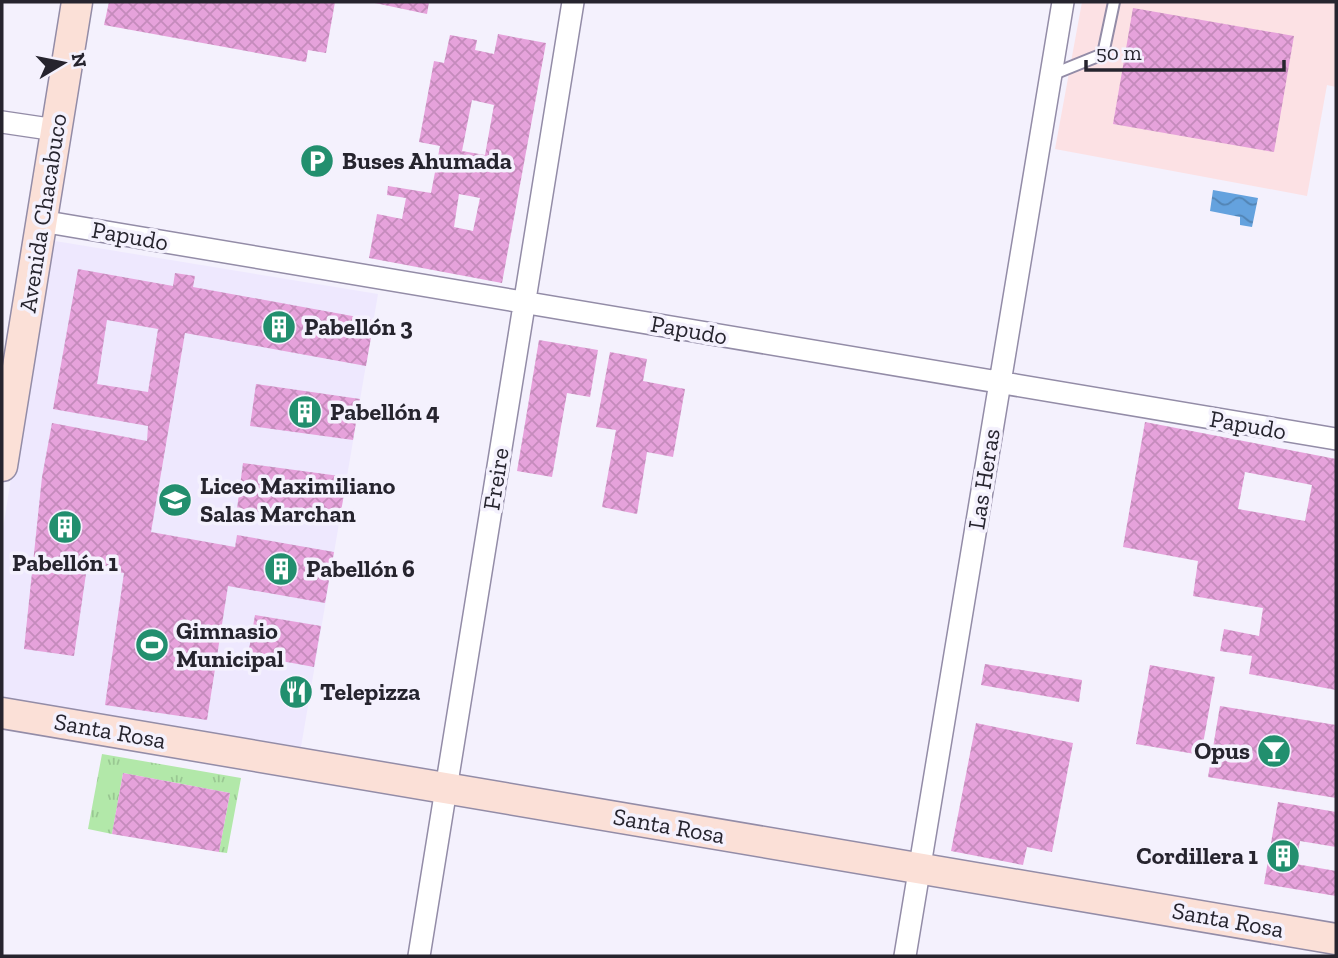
<svg xmlns="http://www.w3.org/2000/svg" width="1338" height="958" font-family="'Zilla Slab',serif">
  <style>
    .commercial { fill: #fce1e4 }
    .built { fill: #eee8fe }
    .grass { fill: url(#grass-tufts) }
    .water { fill: url(#water-waves) }
    .building { fill: url(#building-cross-hatch); fill-rule: evenodd }
    .lines { fill: none; stroke-linecap: round; stroke-linejoin: round }
    .lane-casing { stroke: #938ca7; stroke-width: 14 }
    .street-casing { stroke: #938ca7; stroke-width: 24 }
    .secondary-casing { stroke: #938ca7; stroke-width: 33 }
    .lane { stroke: #fff; stroke-width: 10 }
    .street { stroke: #fff; stroke-width: 21 }
    .secondary { stroke: #fbe0d7; stroke-width: 30 }
    .labels { text-anchor: middle; stroke-width: 7; stroke-linejoin: round; paint-order: stroke }
    .poi-label { font-size: 24px; font-weight: bold; fill: #26242e; stroke: #f4f1fd; text-anchor: start }
    .street-label { font-size: 24px; fill: #26242e; stroke: #f4f1fd }
  </style>
  <defs>
    <pattern id="grass-tufts" width="24" height="20" patternUnits="userSpaceOnUse" patternTransform="scale(1.75)"><rect width="24" height="20" fill="#b2e8a9"/><path d="M3 7l-1-3M5 7V3M7 7l1-3M15 17l-1-3M17 17v-4M19 17l1-3" fill="none" stroke="#99c792"/></pattern>
    <pattern id="water-waves" width="16" height="10" patternUnits="userSpaceOnUse" patternTransform="scale(1.75)"><rect width="16" height="10" fill="#64a2de"/><path d="M0 5q4-4 8 0t8 0" fill="none" stroke="#5284b4"/></pattern>
    <pattern id="building-cross-hatch" width="8" height="8" patternUnits="userSpaceOnUse" patternTransform="scale(1.75)"><rect width="8" height="8" fill="#e6a2db"/><path d="M0 0l8 8M0 8l8-8" fill="none" stroke="#c58bbc"/></pattern>
  </defs>
  <rect width="100%" height="100%" fill="#f4f1fd"/>
  <path class="commercial" d="M 1082,2 L 1336,2 L 1336,87 L 1327,85 L 1307,196 L 1055,149 Z"/>
  <path class="built" d="M 49,240 L 378,294 L 301,747 L 2,698 L 2,535 Z"/>
  <path class="grass" d="M 102,754 L 241,778 L 227,853 L 219,852 L 230,793 L 123,773 L 112,834 L 88,829 Z"/>
  <path class="water" d="M 1213,190 L 1258,198 L 1252,227 L 1240,225 L 1240,217 L 1210,211 Z"/>
  <path class="building" d="M 109,2 L 335,2 L 326,53 L 308,50 L 306,62 L 104,25 Z
    M 370,2 L 429,2 L 427,14 Z
    M 1133,8 L 1294,36 L 1274,152 L 1113,124 Z
    M 498,34 L 546,43 L 502,283 L 369,258 L 377,214 L 402,219 L 406,198 L 387,195 L 388,186 L 431,193 L 440,146 L 419,142 L 434,61 L 444,63 L 450,35 L 477,40 L 475,50 L 494,54 ZM 472,100 L 494,105 L 485,155 L 462,151 ZM 459,194 L 480,198 L 473,231 L 454,227 Z
    M 78,269 L 173,286 L 175,273 L 195,276 L 193,287 L 374,320 L 366,366 L 185,333 L 151,532 L 235,547 L 237,535 L 334,552 L 325,603 L 228,586 L 207,720 L 105,705 L 124,573 L 87,567 L 74,656 L 24,649 L 42,477 L 52,423 L 147,441 L 148,426 L 53,409 ZM 107,320 L 158,329 L 148,392 L 97,384 Z
    M 539,340 L 598,350 L 590,397 L 567,393 L 552,477 L 517,471 Z
    M 610,352 L 647,359 L 643,381 L 685,389 L 673,457 L 647,452 L 637,514 L 602,507 L 616,430 L 596,427 Z
    M 256,384 L 360,399 L 353,440 L 250,426 Z
    M 1145,422 L 1336,459 L 1336,690 L 1249,674 L 1252,656 L 1220,651 L 1224,629 L 1259,636 L 1263,608 L 1193,596 L 1198,561 L 1123,547 ZM 1245,472 L 1312,485 L 1305,521 L 1238,509 Z
    M 243,463 L 347,477 L 339,523 L 237,509 Z
    M 255,615 L 321,626 L 314,667 L 248,655 Z
    M 985,664 L 1082,680 L 1079,702 L 981,685 Z
    M 1150,665 L 1215,677 L 1201,755 L 1136,744 Z
    M 1220,706 L 1336,725 L 1336,798 L 1208,777 Z
    M 976,723 L 1073,743 L 1052,852 L 1027,847 L 1023,865 L 951,851 Z
    M 123,773 L 230,793 L 219,852 L 112,834 Z
    M 1278,802 L 1336,812 L 1336,847 L 1300,841 L 1296,864 L 1336,871 L 1336,896 L 1264,884 Z"/>
  <g class="lines">
    <g class="lane-casing">
      <path id="lane" d="M 1051,75 L 1103,54 L 1114,2"/>
    </g>
    <g class="street-casing">
      <path id="street" d="M 2,122 L 56,130
        M 41,221 L 1336,439
        M 419,956 L 573,2
        M 905,956 L 1063,2"/>
    </g>
    <g class="secondary-casing">
      <path id="secondary" d="M 2,466 L 77,2
        M 2,713 L 1336,939"/>
    </g>
    <use href="#lane" class="lane"/>
    <use href="#street" class="street"/>
    <use href="#secondary" class="secondary"/>
  </g>
  <defs>
    <g id="parking-disc" transform="scale(1.75)"><circle r="9.5" fill="#228f6e" stroke="#f4f1fd"/><path d="M-3.5-5.5H1a3.5 3.5 0 0 1 0 7H-1V5.5H-3.5ZM-1-3.4V-.6H.8a1.4 1.4 0 0 0 0-2.8Z" fill="#fff"/></g>
    <g id="building-disc" transform="scale(1.75)"><circle r="9.5" fill="#228f6e" stroke="#f4f1fd"/><path d="M-4-6H4V6H1V3H-1V6H-4ZM-2.5-4.3h1.7v1.8h-1.7ZM.8-4.3h1.7v1.8H.8ZM-2.5-1h1.7V.8h-1.7ZM.8-1h1.7V.8H.8Z" fill="#fff"/></g>
    <g id="school-disc" transform="scale(1.75)"><circle r="9.5" fill="#228f6e" stroke="#f4f1fd"/><path d="M0-5L7-2L0 1L-7-2ZM-4 1L0 2.5L4 1V4Q0 6-4 4Z" fill="#fff"/></g>
    <g id="stadium-disc" transform="scale(1.75)"><circle r="9.5" fill="#228f6e" stroke="#f4f1fd"/><path d="M0-5a6.5 5 0 1 0 0 10a6.5 5 0 1 0 0-10ZM-3.5-1.8h7v3.6h-7Z" fill="#fff"/></g>
    <g id="restaurant-disc" transform="scale(1.75)"><circle r="9.5" fill="#228f6e" stroke="#f4f1fd"/><path d="M-5-6h1v4h1v-4h1v4h1v-4h1v5L-1.5 .5V6h-2V.5L-5-1ZM5-6V6H3V1.5H1.5Q1.5-4 5-6Z" fill="#fff"/></g>
    <g id="bar-disc" transform="scale(1.75)"><circle r="9.5" fill="#228f6e" stroke="#f4f1fd"/><path d="M-6-5H6L.8 .8V4.5H3.5V6h-7V4.5H-.8V.8Z" fill="#fff"/></g>
  </defs>
  <g fill-rule="evenodd">
    <use href="#parking-disc" x="317" y="161"/>
    <use href="#building-disc" x="279" y="327"/>
    <use href="#building-disc" x="305" y="412"/>
    <use href="#school-disc" x="175" y="500"/>
    <use href="#building-disc" x="65" y="527"/>
    <use href="#building-disc" x="281" y="569"/>
    <use href="#stadium-disc" x="152" y="645"/>
    <use href="#restaurant-disc" x="296" y="692"/>
    <use href="#bar-disc" x="1274" y="751"/>
    <use href="#building-disc" x="1283" y="856"/>
  </g>
  <g class="labels">
    <g class="poi-label">
      <text x="342" y="169">Buses Ahumada</text>
      <text x="304" y="335">Pabellón 3</text>
      <text x="330" y="420">Pabellón 4</text>
      <text x="200" y="494">Liceo Maximiliano<tspan x="200" dy="28">Salas Marchan</tspan></text>
      <text x="65" y="571" text-anchor="middle">Pabellón 1</text>
      <text x="306" y="577">Pabellón 6</text>
      <text x="176" y="639">Gimnasio<tspan x="176" dy="28">Municipal</tspan></text>
      <text x="320" y="700">Telepizza</text>
      <text x="1250" y="759" text-anchor="end">Opus</text>
      <text x="1258" y="864" text-anchor="end">Cordillera 1</text>
    </g>
    <g class="street-label">
      <text transform="translate(43 213) rotate(-81)" y="8">Avenida Chacabuco</text>
      <text transform="translate(130 236) rotate(10)" y="8">Papudo</text>
      <text transform="translate(689 330) rotate(10)" y="8">Papudo</text>
      <text transform="translate(1248 425) rotate(10)" y="8">Papudo</text>
      <text transform="translate(496 479) rotate(-81)" y="8">Freire</text>
      <text transform="translate(984 479) rotate(-81)" y="8">Las Heras</text>
      <text transform="translate(110 731) rotate(10)" y="8">Santa Rosa</text>
      <text transform="translate(669 826) rotate(10)" y="8">Santa Rosa</text>
      <text transform="translate(1228 920) rotate(10)" y="8">Santa Rosa</text>
    </g>
  </g>
  <rect width="1338" height="958" fill="none" stroke="#26242e" stroke-width="7"/>
  <g transform="translate(63 63) rotate(80)" stroke="#f4f1fd" stroke-width="5" paint-order="stroke">
  <path d="M0-5L12 26L0 18L-12 26Z" fill="#26242e"/>
  <text y="-10" font-size="19" font-weight="bold" text-anchor="middle" fill="#26242e">N</text>
  </g>
  <path d="M1086 60v10h198v-10" fill="none" stroke="#26242e" stroke-width="3.5"/>
  <text x="1096" y="60" font-size="21" fill="#26242e" stroke="#f4f1fd" stroke-width="5" paint-order="stroke">50 m</text>
</svg>
